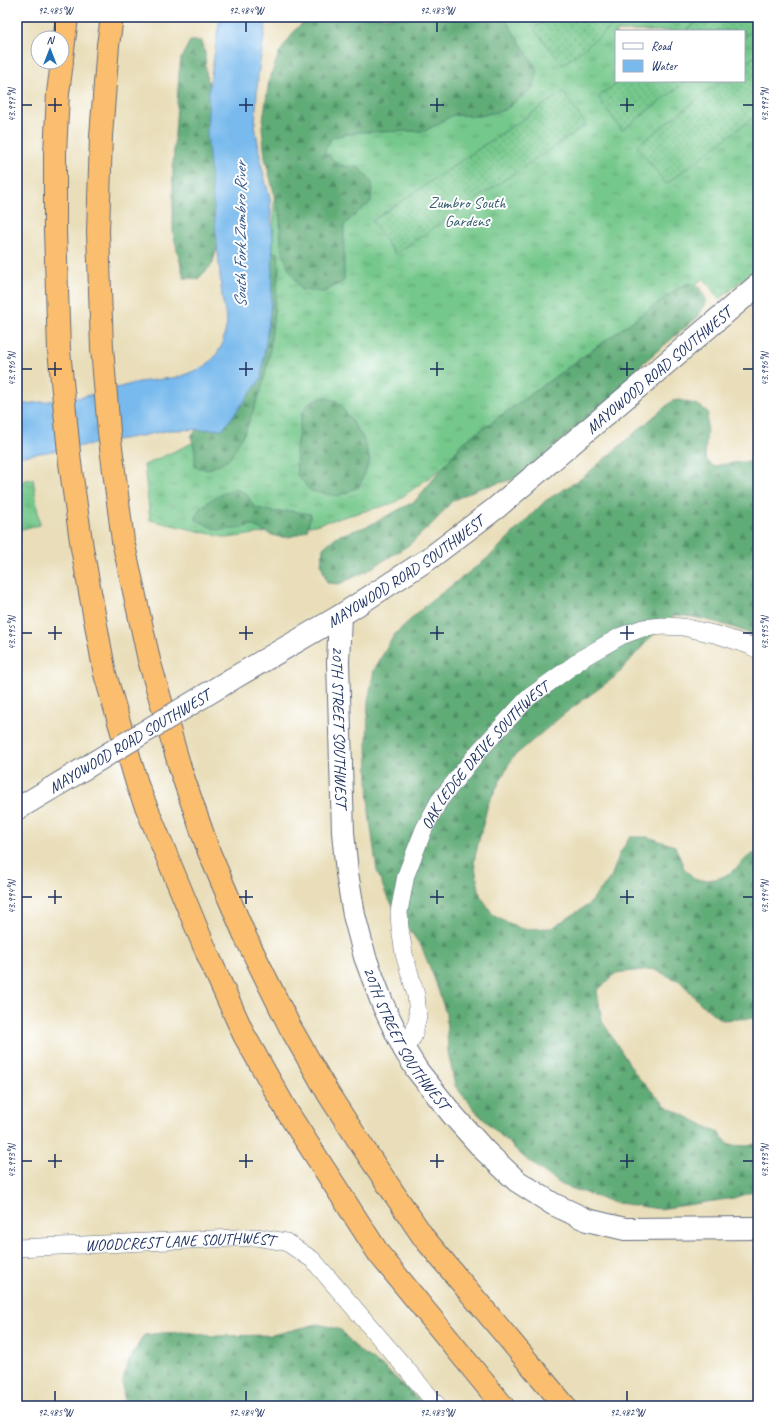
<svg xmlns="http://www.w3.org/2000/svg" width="775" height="1423" font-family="Caveat,sans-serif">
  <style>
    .grass { fill: url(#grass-tufts); stroke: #487c74; fill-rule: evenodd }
    .forest { fill: url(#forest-firs); stroke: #3e6e6a }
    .garden { fill: url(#garden-dots); stroke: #487c74 }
    .water { fill: #78baed; stroke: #4a74a6 }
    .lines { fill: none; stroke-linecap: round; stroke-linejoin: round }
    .minor-casing { stroke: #636c7e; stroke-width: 18 }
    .tertiary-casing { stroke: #636c7e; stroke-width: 24 }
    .motorway-casing { stroke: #636c7e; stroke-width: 24 }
    .minor { stroke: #fff; stroke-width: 17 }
    .tertiary { stroke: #fff; stroke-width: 22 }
    .motorway { stroke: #fbbe6e; stroke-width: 22 }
    .tertiary-bridge-casing { stroke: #636c7e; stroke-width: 24; stroke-linecap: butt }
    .tertiary-bridge { stroke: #fff; stroke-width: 22 }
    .ticks { fill: none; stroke: #1b2f5e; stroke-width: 1.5 }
    .labels { text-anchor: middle; stroke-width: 4; stroke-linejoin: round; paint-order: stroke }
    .park-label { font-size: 16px; fill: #365d6c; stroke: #fff }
    .street-label { font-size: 16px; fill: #1b2f5e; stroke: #fff }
    .water-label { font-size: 17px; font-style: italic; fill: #375989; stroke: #fff }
    .neatline { fill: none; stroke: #1b2f5e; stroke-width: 1.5 }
    .ticks-label { font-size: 10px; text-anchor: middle; fill: #1b2f5e }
  </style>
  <defs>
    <pattern id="grass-tufts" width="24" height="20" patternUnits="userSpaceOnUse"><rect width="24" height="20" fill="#75c88b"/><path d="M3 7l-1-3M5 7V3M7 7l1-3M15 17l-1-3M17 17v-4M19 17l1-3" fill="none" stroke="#5fa375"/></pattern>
    <pattern id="forest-firs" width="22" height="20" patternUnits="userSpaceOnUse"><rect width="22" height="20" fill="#60ac77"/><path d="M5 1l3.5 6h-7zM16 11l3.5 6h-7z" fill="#4e8c65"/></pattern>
    <pattern id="garden-dots" width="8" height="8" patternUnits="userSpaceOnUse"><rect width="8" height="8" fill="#75c88b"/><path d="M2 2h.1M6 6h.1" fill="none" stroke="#5fa375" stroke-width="1.8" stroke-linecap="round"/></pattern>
  </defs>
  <rect width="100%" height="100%" fill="#fff"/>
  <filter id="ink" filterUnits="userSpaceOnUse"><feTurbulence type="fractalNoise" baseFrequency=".025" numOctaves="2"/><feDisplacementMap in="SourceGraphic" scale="8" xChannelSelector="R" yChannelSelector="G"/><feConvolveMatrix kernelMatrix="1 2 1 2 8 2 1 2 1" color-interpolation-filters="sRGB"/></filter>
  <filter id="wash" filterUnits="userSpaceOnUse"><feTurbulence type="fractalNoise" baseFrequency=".012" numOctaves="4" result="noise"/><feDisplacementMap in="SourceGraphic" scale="16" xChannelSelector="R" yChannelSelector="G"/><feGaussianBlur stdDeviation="0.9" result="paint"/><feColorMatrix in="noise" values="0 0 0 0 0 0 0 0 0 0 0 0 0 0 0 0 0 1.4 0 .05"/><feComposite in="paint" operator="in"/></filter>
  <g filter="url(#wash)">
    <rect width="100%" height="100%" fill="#e9deb9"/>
    <path class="grass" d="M 321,17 L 758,17 L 758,266 L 719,300 L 704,278 L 394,503 L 315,525 L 228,538 L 150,520 L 144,465 L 223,429 L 271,304 L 276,143 ZM 616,31 L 744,31 L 744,81 L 616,81 Z
      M 33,478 L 40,525 L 17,530 L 17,483 Z"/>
    <path class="forest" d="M 311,17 L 504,17 L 538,71 L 533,88 L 505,110 L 480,116 L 453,115 L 425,131 L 361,132 L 332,137 L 324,152 L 341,166 L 359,167 L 372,183 L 371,202 L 358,212 L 344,225 L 344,281 L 324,292 L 301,290 L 288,267 L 281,245 L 280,216 L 265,158 L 262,127 L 269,80 L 279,53 L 296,29 Z
      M 190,41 L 202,41 L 205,53 L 206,72 L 215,111 L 222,231 L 212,265 L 198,279 L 184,278 L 173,233 L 173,164 L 179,73 L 181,58 Z
      M 267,251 L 278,253 L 279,268 L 269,357 L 262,387 L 246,430 L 230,458 L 208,470 L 195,467 L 195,451 L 191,436 L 208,417 Z
      M 689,283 L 700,288 L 707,301 L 699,316 L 643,363 L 624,387 L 518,478 L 477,489 L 452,501 L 437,519 L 409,545 L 367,571 L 339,584 L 327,583 L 321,564 L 323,548 L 337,536 L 368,526 L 415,501 L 464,442 L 680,287 Z
      M 324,397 L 337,401 L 349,417 L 363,438 L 370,460 L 359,487 L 338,496 L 311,491 L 297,475 L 296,447 L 302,413 L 310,401 Z
      M 680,400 L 698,405 L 708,412 L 705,458 L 713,466 L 739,462 L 758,462 L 758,637 C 732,626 704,617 675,615 L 650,638 L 616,676 L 564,714 L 512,758 L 488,804 L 474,861 L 480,895 L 494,916 L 522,929 L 552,928 L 588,905 L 611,877 L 620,853 L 630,837 L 648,837 L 675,846 L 684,868 L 696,880 C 711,880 720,880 733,871 C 742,865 746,854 758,853 L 758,1018 L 721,1020 L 701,1004 L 680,981 L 652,969 L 616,973 L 597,991 L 602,1021 L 637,1076 L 666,1106 L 719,1133 L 729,1145 L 748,1146 L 758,1143 L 758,1191 L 754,1191 L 734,1198 L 660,1209 L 611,1202 L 562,1185 L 526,1159 L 480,1116 L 455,1086 L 448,1052 L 446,1014 L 435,980 L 422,948 L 387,897 L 377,871 L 369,813 L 367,742 L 368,701 L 374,670 L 394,635 L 426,605 L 489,557 L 545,501 L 582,478 L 672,401 Z
      M 234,489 L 246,493 L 254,507 L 274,512 L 291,511 L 311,514 L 307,530 C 283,543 275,537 252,525 L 235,529 L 217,530 L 195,519 L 200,508 L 215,497 Z
      M 317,1324 L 327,1326 L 341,1330 L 358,1350 L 385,1368 L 419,1400 L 423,1406 L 126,1406 C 117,1375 129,1361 144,1335 L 162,1333 L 185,1332 L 211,1336 L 272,1335 Z"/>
    <path class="garden" d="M 550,17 L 624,17 L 563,65 L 534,29 Z
      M 703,17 L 758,17 L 758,27 L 744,37 L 744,31 L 685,31 Z
      M 758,53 L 758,114 L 666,184 L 637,146 L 721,81 L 744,81 L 744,64 Z
      M 619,81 L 687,81 L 622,130 L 598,97 Z
      M 563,92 L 586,125 L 395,254 L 372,221 Z"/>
    <path class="water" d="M 220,17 L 268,17 L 266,24 L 258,75 L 255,125 L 262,168 L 270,199 L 273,240 L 271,304 L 261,379 L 223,429 L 169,430 L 146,435 L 17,457 L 17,405 L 82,397 L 139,382 L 179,377 L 204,367 L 215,357 L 222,345 L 227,324 L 222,297 L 207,133 L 209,89 Z"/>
  </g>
  <g filter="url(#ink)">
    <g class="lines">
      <g class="minor-casing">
        <g id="minor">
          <path id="s1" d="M 404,1049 L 413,1037 L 418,1016 L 416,995 L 404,954 L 400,928 L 399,912 L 406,875 L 424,829 L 439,801 L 479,751 L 528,698 L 586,656 L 621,636 L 643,628 L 662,626 L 683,627 L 718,635 L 751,646 L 758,650"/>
          <path id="s2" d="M 17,1248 L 256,1237 L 286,1242 L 313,1260 L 438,1406"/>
        </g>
      </g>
      <g class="tertiary-casing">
        <g id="tertiary">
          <path id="s3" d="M 340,616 L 338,662 L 343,832 L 347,873 L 354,915 L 365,957 L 383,1005 L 404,1049 L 417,1070 L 452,1114 L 485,1151 L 517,1181 L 553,1204 L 587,1220 L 625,1229 L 758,1228"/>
          <path id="s4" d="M 232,679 L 340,616 L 430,558 L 496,508 L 758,285"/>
          <path d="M 17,809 L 52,788"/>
        </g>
      </g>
      <g class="motorway-casing">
        <path id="motorway" d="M 112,17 L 108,45 L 101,136 L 98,232 L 102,348 L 109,432 L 123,541 L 149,660 L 181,771 L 209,852 L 246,938 L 290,1027 L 329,1095 L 368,1155 L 424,1238 L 565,1406
          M 62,58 L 67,17
          M 62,62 L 58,93 L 55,154 L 55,230 L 59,350 L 70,463 L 82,548 L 105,674 L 138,787 L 207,953 L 244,1035 L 288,1113 L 379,1254 L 503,1406"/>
      </g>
      <use href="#minor" class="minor"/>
      <use href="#tertiary" class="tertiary"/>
      <use href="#motorway" class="motorway"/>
      <g class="tertiary-bridge-casing">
        <path id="tertiary-bridge" d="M 52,788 L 232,679"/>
      </g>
      <use href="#tertiary-bridge" class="tertiary-bridge"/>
    </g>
  </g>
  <path class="ticks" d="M 55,22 L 55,32M 246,22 L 246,32M 437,22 L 437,32M 55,98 L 55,112M 246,98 L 246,112M 437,98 L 437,112M 627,98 L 627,112M 22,105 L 32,105M 48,105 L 62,105M 239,105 L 253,105M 430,105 L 444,105M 620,105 L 634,105M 743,105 L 753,105M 55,362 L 55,376M 246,362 L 246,376M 437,362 L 437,376M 627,362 L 627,376M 22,369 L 32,369M 48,369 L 62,369M 239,369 L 253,369M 430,369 L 444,369M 620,369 L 634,369M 743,369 L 753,369M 55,626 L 55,640M 246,626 L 246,640M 437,626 L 437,640M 627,626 L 627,640M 22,633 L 32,633M 48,633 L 62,633M 239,633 L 253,633M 430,633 L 444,633M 620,633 L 634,633M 743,633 L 753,633M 55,890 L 55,904M 246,890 L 246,904M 437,890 L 437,904M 627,890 L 627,904M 22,897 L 32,897M 48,897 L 62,897M 239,897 L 253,897M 430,897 L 444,897M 620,897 L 634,897M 743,897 L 753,897M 55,1154 L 55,1168M 246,1154 L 246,1168M 437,1154 L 437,1168M 627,1154 L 627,1168M 22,1161 L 32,1161M 48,1161 L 62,1161M 239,1161 L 253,1161M 430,1161 L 444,1161M 620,1161 L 634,1161M 743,1161 L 753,1161M 55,1391 L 55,1401M 246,1391 L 246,1401M 437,1391 L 437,1401M 627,1391 L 627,1401"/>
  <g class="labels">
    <g class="park-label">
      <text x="467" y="208">Zumbro South<tspan x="467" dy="18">Gardens</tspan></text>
    </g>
    <g class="street-label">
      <text dy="6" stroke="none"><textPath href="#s4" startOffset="528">MAYOWOOD ROAD SOUTHWEST</textPath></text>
      <text dy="6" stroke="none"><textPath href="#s4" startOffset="204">MAYOWOOD ROAD SOUTHWEST</textPath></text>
      <text dy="6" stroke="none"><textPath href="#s3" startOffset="111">20TH STREET SOUTHWEST</textPath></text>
      <text transform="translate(129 741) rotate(-31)" y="6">MAYOWOOD ROAD SOUTHWEST</text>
      <text dy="6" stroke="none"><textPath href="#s1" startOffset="326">OAK LEDGE DRIVE SOUTHWEST</textPath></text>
      <text dy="6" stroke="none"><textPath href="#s3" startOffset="435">20TH STREET SOUTHWEST</textPath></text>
      <text dy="6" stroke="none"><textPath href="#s2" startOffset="163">WOODCREST LANE SOUTHWEST</textPath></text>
    </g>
    <g class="water-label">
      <text transform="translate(240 235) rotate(-90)" y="6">South Fork Zumbro River</text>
    </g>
  </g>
  <rect width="775" height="1423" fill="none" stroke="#fff" stroke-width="44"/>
  <rect x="615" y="30" width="130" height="52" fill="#ffffff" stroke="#a4acbf"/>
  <rect x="623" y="43" width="20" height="6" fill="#ffffff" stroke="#a4acbf"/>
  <text x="651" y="50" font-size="12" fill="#1b2f5e">Road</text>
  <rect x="623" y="60" width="20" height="12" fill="#78baed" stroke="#a4acbf"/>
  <text x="651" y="70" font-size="12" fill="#1b2f5e">Water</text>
  <g transform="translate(50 50)"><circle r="19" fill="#ffffff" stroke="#a4acbf"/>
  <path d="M0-3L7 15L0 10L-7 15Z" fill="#1f6fb2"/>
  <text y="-6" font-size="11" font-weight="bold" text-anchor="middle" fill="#1b2f5e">N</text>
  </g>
  <rect x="22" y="22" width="731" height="1379" class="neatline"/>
  <g class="ticks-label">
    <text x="55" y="14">92.485°W</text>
    <text x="246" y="14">92.484°W</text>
    <text x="437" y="14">92.483°W</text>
    <text transform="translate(11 105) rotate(-90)" y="4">43.997°N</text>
    <text transform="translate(764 105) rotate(-90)" y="4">43.997°N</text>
    <text transform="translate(11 369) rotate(-90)" y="4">43.996°N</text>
    <text transform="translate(764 369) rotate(-90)" y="4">43.996°N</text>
    <text transform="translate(11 633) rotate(-90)" y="4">43.995°N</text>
    <text transform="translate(764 633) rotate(-90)" y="4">43.995°N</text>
    <text transform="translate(11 897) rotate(-90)" y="4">43.994°N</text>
    <text transform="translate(764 897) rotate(-90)" y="4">43.994°N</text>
    <text transform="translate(11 1161) rotate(-90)" y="4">43.993°N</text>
    <text transform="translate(764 1161) rotate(-90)" y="4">43.993°N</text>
    <text x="55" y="1416">92.485°W</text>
    <text x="246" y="1416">92.484°W</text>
    <text x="437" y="1416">92.483°W</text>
    <text x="627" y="1416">92.482°W</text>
  </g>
</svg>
